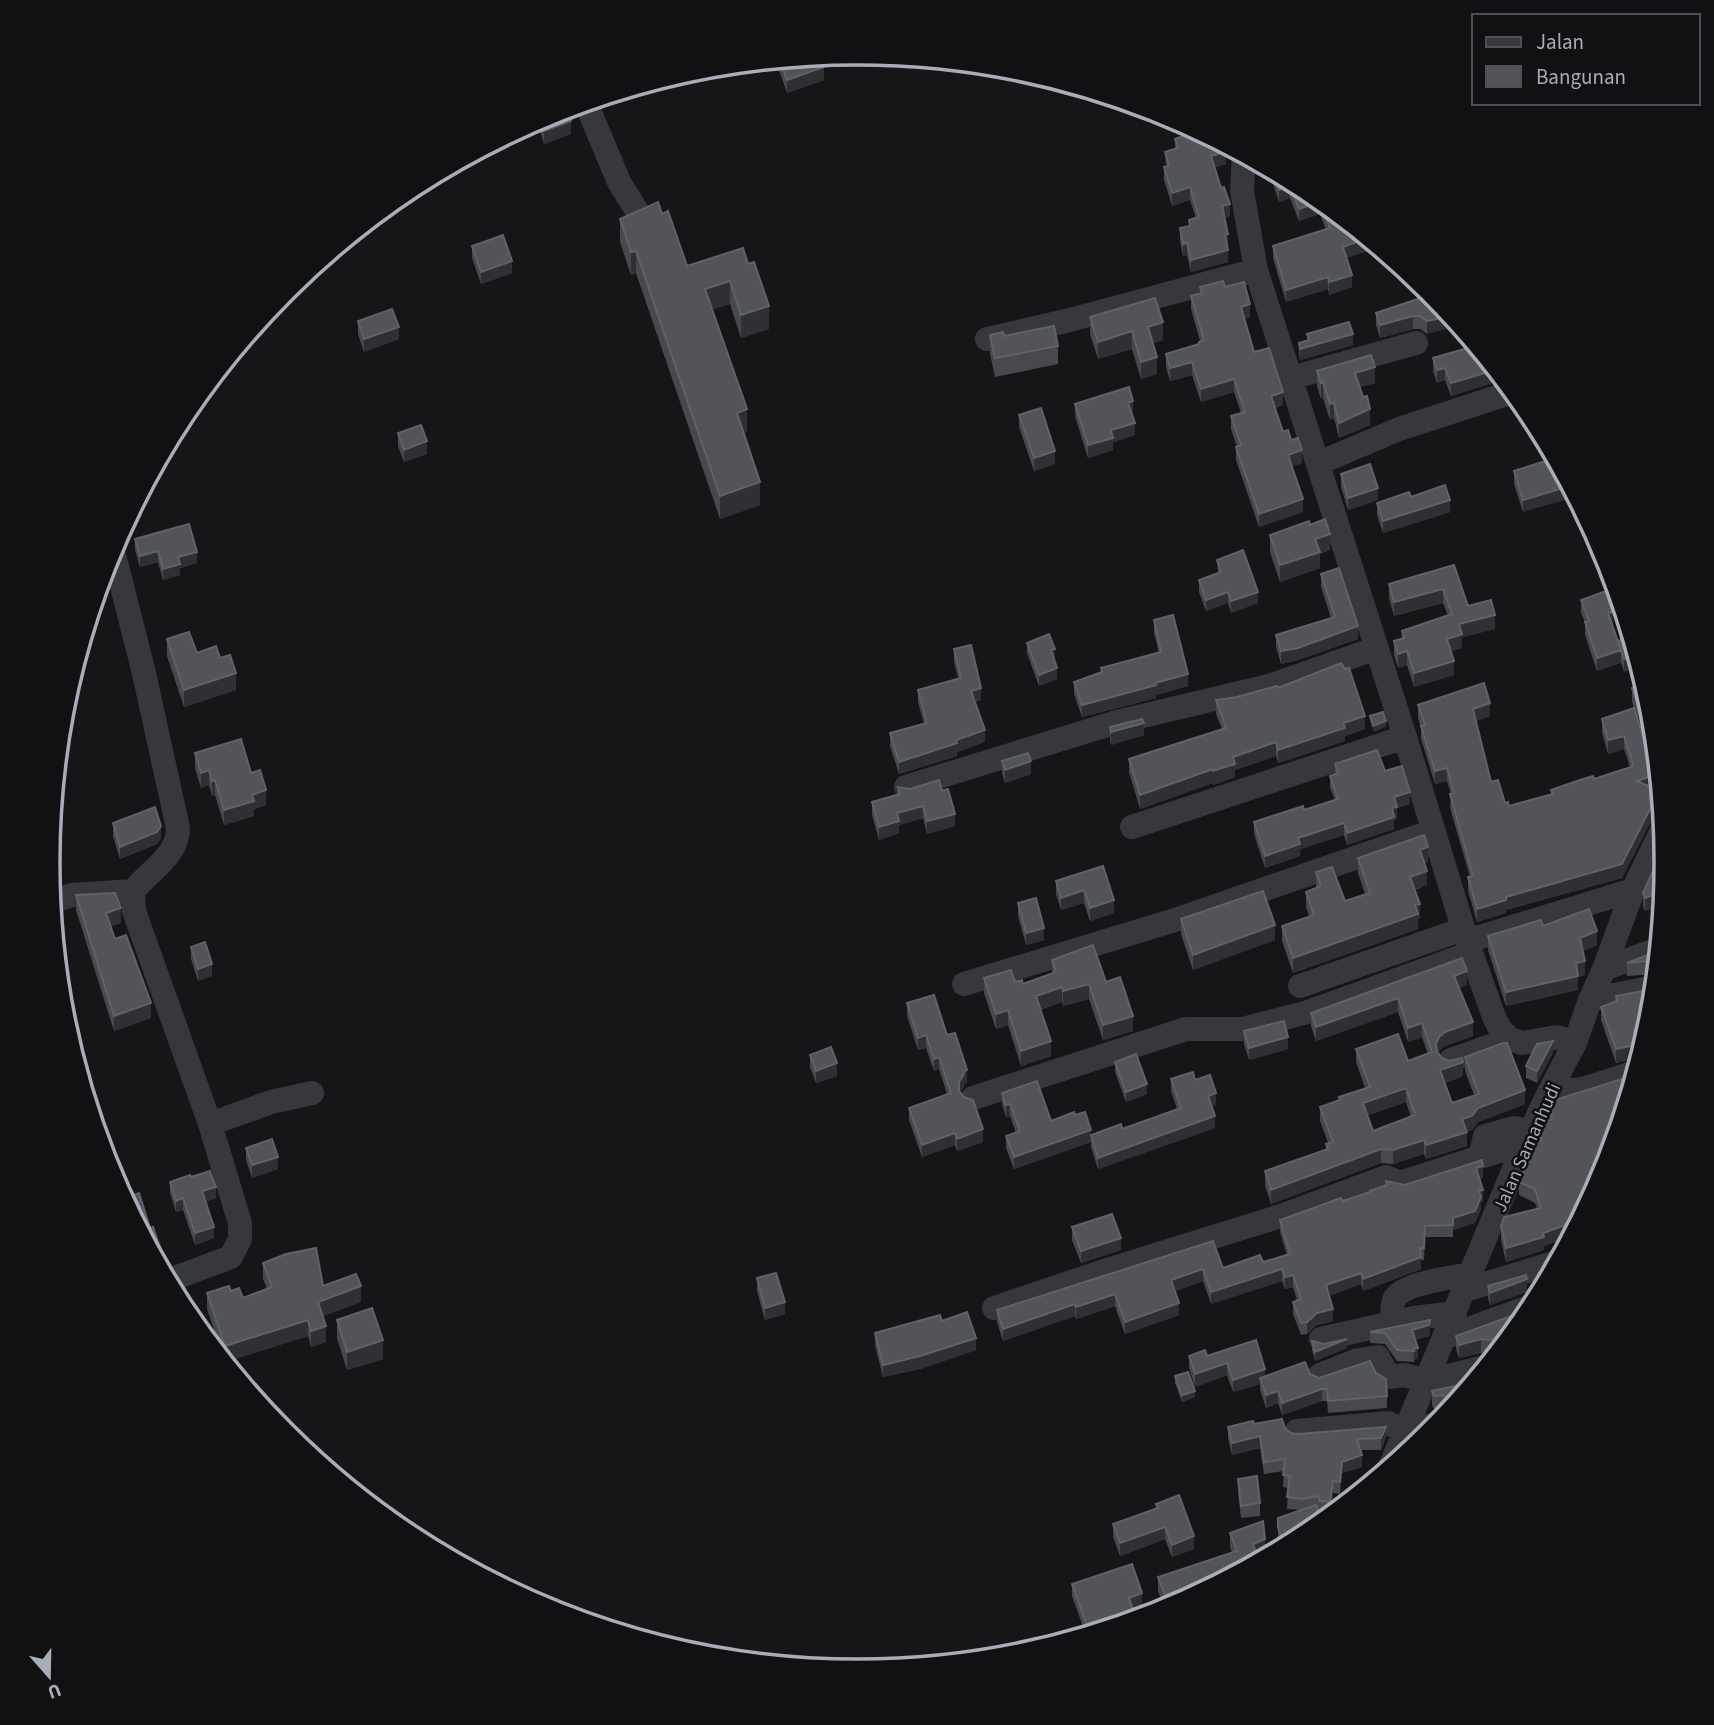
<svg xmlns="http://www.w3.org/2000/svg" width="1714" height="1725" font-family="'Source Sans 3',sans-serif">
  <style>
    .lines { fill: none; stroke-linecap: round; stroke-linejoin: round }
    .minor { stroke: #37383d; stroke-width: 24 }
    .wall { fill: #47494d; fill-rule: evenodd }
    .shaded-wall { fill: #2f3033 }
    .building { fill: #525459; stroke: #5f6268; stroke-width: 2; fill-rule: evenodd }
    .labels { text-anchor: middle; stroke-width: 5; stroke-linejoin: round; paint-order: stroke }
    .street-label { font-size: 19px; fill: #a7aeb8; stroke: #111113 }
    .rim { fill: none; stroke: #a7aeb8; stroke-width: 3.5 }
  </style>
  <rect width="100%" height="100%" fill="#161618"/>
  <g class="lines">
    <path class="minor" d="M 586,103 L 619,182 L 640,216
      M 1244,156 L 1242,191 L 1256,270 L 1405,737 L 1467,941 L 1494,1017 L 1500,1029 L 1510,1039 L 1522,1043 L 1557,1037 L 1575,1043
      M 987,339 L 1066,321 L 1256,270
      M 1291,378 L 1416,343
      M 1319,463 L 1399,429 L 1513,392
      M 112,547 L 143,669 L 178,828 C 178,856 150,870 133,891 L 134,911 L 210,1124 L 240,1223 L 240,1239 L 231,1257 L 167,1281
      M 906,787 L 1117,722 L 1269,686 L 1377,648
      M 1132,827 L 1405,737
      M 51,902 L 72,895 L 133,891
      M 1467,941 L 1633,890
      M 1604,969 L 1658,949
      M 964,984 L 1175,920 L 1433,831
      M 1300,986 L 1463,929
      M 1590,1000 L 1654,987
      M 1451,1060 L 1510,1039
      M 1549,1092 L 1583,1089 L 1636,1072
      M 973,1098 L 1186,1029 L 1242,1029 L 1308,1012 L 1471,953
      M 210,1124 L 271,1102 L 312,1093
      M 1480,1157 L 1485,1136 L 1514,1128 L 1531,1131
      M 1465,1290 L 1557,1262
      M 994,1308 L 1104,1271 L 1281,1216 L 1386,1177 L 1400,1183 L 1505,1149 L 1521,1152
      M 1393,1322 C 1393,1315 1391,1306 1394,1300 C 1401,1283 1455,1277 1472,1274
      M 1446,1337 L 1534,1305
      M 1321,1339 L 1414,1318 L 1455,1313
      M 1320,1375 L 1358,1360 L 1378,1357 L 1389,1377 L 1404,1375 L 1428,1381 L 1485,1367
      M 1297,1431 L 1388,1423 L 1406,1432 L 1439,1423
      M 1390,1467 L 1521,1152 L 1549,1092 L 1575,1043 L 1590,1000 L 1604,969 L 1633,890 L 1663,828"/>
  </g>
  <path class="wall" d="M 820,56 L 824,80 L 787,93 L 779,70 L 779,60 Z
    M 547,114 L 571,134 L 544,144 L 537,120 Z
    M 1175,139 L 1226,164 L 1215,167 L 1230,216 L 1225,218 L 1228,246 L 1227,246 L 1228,262 L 1191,272 L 1187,255 L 1183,256 L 1180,241 L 1180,228 L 1189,226 L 1189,220 L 1196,218 L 1190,200 L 1172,206 L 1164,180 L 1164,167 L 1166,167 L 1165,152 L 1175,149 Z
    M 1268,168 L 1307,189 L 1367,251 L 1346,258 L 1352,287 L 1329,295 L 1328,289 L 1286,302 L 1273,258 L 1273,246 L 1326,230 L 1320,214 L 1299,221 L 1290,198 L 1279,202 Z
    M 662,214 L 687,266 L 743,248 L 769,329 L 741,338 L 730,304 L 712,309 L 747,432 L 744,433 L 760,505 L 720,519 L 636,273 L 631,275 L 620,242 L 620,219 Z
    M 472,246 L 512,273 L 481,284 L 472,258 Z
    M 1200,287 L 1225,287 L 1250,317 L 1244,319 L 1254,352 L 1283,405 L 1275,408 L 1283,432 L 1291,440 L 1302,463 L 1292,466 L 1303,512 L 1259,527 L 1236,460 L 1236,447 L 1237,447 L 1231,429 L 1231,416 L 1241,413 L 1234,392 L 1201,402 L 1192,375 L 1170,381 L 1166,367 L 1166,354 L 1199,344 L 1200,341 L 1191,309 L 1191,296 L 1200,294 Z
    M 1433,294 L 1427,334 L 1420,329 L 1413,329 L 1380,338 L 1376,325 L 1376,313 Z
    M 1090,317 L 1163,340 L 1153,343 L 1157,374 L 1141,379 L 1132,349 L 1098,359 L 1090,334 Z
    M 358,321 L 399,339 L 364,352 L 358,334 Z
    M 1307,334 L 1353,345 L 1300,360 L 1299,354 L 1299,343 L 1307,341 Z
    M 990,335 L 1058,346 L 1058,364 L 995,377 L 990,354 Z
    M 1433,358 L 1495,382 L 1451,396 L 1445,380 L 1437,383 L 1433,371 Z
    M 1317,371 L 1375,383 L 1359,387 L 1370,425 L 1339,438 L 1334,418 L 1330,420 L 1323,398 L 1321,399 L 1317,386 Z
    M 1075,404 L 1133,414 L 1132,414 L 1135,435 L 1113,442 L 1113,450 L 1088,458 L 1075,416 Z
    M 1529,411 L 1530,413 L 1537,426 L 1534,427 Z
    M 1019,415 L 1055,464 L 1034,471 L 1019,427 Z
    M 398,433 L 427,454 L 404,462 L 398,446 Z
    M 1555,458 L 1523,512 L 1514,484 L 1514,471 Z
    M 1341,474 L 1378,500 L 1348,510 L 1341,487 Z
    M 1411,497 L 1450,512 L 1383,533 L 1377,515 L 1377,503 Z
    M 1310,525 L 1330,550 L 1320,554 L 1320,568 L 1280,582 L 1270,552 L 1270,535 Z
    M 135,539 L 197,563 L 180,568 L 180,575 L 163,580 L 158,562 L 140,567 L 135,550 Z
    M 1217,560 L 1258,603 L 1231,613 L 1228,603 L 1206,611 L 1199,592 L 1199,580 L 1218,573 Z
    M 1454,565 L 1468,606 L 1495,629 L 1462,637 L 1462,648 L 1451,651 L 1454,675 L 1414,687 L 1407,665 L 1398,668 L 1394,655 L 1394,641 L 1402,639 L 1402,631 L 1448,616 L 1443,603 L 1394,616 L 1389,598 L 1389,584 Z
    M 1321,574 L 1358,639 L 1298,660 L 1281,664 L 1276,647 L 1276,635 L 1331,618 L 1321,587 Z
    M 1581,600 L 1613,624 L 1612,624 L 1618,642 L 1630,636 L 1624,672 L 1621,662 L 1597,671 L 1585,635 L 1585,622 L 1581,613 Z
    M 1154,620 L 1188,686 L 1156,695 L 1156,698 L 1082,717 L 1074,694 L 1074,682 L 1101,673 L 1101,668 L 1159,653 L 1154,633 Z
    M 167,639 L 197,653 L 220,658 L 236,690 L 184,707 L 167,656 Z
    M 1027,643 L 1055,660 L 1057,679 L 1039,686 L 1027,653 Z
    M 954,649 L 981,700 L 975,702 L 985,742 L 957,752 L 957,756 L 899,774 L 890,746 L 890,733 L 924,724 L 918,702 L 918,690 L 958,678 L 954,662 Z
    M 1278,688 L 1365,729 L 1345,736 L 1345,741 L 1278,763 L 1276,756 L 1235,770 L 1235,777 L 1213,785 L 1213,783 L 1140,809 L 1129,772 L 1129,759 L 1222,729 L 1216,714 L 1216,700 L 1237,697 Z
    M 1632,688 L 1652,714 L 1638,719 L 1659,787 L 1655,789 L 1657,803 L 1652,819 L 1622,878 L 1506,910 L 1506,913 L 1477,922 L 1468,891 L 1468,877 L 1470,877 L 1450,808 L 1451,794 L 1447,781 L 1435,784 L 1421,739 L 1421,728 L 1418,718 L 1418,705 L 1490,716 L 1476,721 L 1491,782 L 1505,803 L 1509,806 L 1551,794 L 1551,790 L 1594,779 L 1630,767 L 1624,749 L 1608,754 L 1602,732 L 1602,719 L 1634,709 L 1632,701 Z
    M 1110,727 L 1144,735 L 1111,745 L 1110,740 Z
    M 195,753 L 251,773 L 266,805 L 254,809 L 254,816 L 224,825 L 215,795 L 212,796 L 209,785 L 201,788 L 195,768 Z
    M 1002,761 L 1031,774 L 1005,783 L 1002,773 Z
    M 1335,764 L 1385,771 L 1410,804 L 1397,808 L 1397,819 L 1394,820 L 1394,829 L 1347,845 L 1344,835 L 1300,849 L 1300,856 L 1265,868 L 1254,834 L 1254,822 L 1304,810 L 1335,800 L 1330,788 L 1330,776 L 1335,774 Z
    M 898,787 L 910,789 L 942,791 L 955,826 L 927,834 L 923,818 L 899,825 L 899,833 L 879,840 L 872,815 L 872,802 L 898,794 Z
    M 113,823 L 161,838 L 157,844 L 120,859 L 113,836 Z
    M 1358,858 L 1428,862 L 1424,863 L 1427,885 L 1415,890 L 1420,918 L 1418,919 L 1418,929 L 1293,973 L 1282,941 L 1282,926 L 1309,916 L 1306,907 L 1306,892 L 1316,888 L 1316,872 L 1345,901 L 1365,894 L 1358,873 Z
    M 1667,863 L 1661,923 L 1656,907 L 1645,911 L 1643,906 L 1643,893 Z
    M 1103,866 L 1114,913 L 1090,921 L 1084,903 L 1061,910 L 1056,894 L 1056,881 Z
    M 76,895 L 121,923 L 110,926 L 115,939 L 151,1018 L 114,1031 L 76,910 Z
    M 1018,903 L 1044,940 L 1026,945 L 1018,916 Z
    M 1181,919 L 1275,940 L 1193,970 L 1181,934 Z
    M 1543,926 L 1597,945 L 1583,951 L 1585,975 L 1578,977 L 1578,990 L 1506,1006 L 1488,950 L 1488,936 Z
    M 191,947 L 212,976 L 198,981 L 191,959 Z
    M 1658,951 L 1656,974 L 1627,976 L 1627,963 Z
    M 1052,960 L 1106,982 L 1133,1031 L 1103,1040 L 1089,999 L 1063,1006 L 1062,1002 L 1040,1010 L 1051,1056 L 1021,1066 L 1008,1025 L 996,1029 L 984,993 L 984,978 L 1023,984 L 1052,974 Z
    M 1467,985 L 1459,988 L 1473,1036 L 1445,1046 L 1439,1051 L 1438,1053 L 1442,1058 L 1463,1076 L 1445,1083 L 1452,1103 L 1474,1095 L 1465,1071 L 1465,1057 L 1525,1104 L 1478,1122 L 1472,1130 L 1467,1131 L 1467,1146 L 1426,1159 L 1424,1154 L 1393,1164 L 1381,1163 L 1271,1204 L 1265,1185 L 1265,1171 L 1326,1150 L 1326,1144 L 1328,1143 L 1320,1121 L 1320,1107 L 1339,1100 L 1339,1097 L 1365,1088 L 1356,1062 L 1356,1049 L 1408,1061 L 1428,1054 L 1422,1037 L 1408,1042 L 1398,1012 L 1316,1041 L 1311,1026 L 1311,1013 ZM 1406,1102 L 1411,1117 L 1373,1131 L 1368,1115 Z
    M 1616,996 L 1651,1021 L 1640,1058 L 1616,1063 L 1601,1020 L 1601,1007 L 1616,1002 Z
    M 907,1003 L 947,1035 L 967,1083 L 964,1084 L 964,1087 L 960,1092 L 983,1142 L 957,1151 L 955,1145 L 922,1157 L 909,1120 L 909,1108 L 947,1094 L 939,1069 L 934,1071 L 926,1048 L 918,1050 L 907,1016 Z
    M 1244,1031 L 1288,1049 L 1249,1060 L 1244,1044 Z
    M 1553,1053 L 1537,1083 L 1526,1078 L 1526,1066 Z
    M 810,1055 L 837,1076 L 816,1083 L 810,1067 Z
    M 1115,1062 L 1147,1094 L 1126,1102 L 1115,1072 Z
    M 1635,1075 L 1544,1246 L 1544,1250 L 1506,1262 L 1501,1240 L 1501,1226 L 1537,1209 L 1535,1203 L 1519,1195 L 1519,1182 L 1539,1141 L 1539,1134 L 1550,1120 L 1550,1112 Z
    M 1171,1079 L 1195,1080 L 1216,1105 L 1211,1106 L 1215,1128 L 1098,1169 L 1091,1147 L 1091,1142 L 1014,1169 L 1006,1148 L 1006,1136 L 1016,1133 L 1010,1116 L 1006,1117 L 1002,1104 L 1002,1093 L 1051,1121 L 1075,1115 L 1091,1135 L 1122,1129 L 1177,1109 L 1171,1091 Z
    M 246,1148 L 278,1169 L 252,1178 L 246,1160 Z
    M 191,1177 L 216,1198 L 205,1202 L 214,1238 L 195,1245 L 183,1210 L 176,1212 L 170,1193 L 170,1182 Z
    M 1483,1178 L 1480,1179 L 1483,1202 L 1481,1202 L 1481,1209 L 1475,1223 L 1453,1230 L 1453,1237 L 1425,1237 L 1424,1260 L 1421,1260 L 1421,1269 L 1363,1291 L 1361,1284 L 1329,1296 L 1333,1321 L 1317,1325 L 1307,1334 L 1301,1335 L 1293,1314 L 1293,1302 L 1297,1300 L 1293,1287 L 1285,1289 L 1282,1281 L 1211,1304 L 1203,1281 L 1175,1291 L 1179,1315 L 1125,1334 L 1115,1306 L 1076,1319 L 1075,1316 L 1003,1341 L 997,1322 L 997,1310 L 1213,1241 L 1223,1268 L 1263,1262 L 1287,1255 L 1280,1232 L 1280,1220 L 1370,1192 L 1386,1185 L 1386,1181 L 1405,1185 Z
    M 1072,1227 L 1121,1250 L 1081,1263 L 1072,1240 Z
    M 263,1263 L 323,1286 L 361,1302 L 323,1316 L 326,1342 L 311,1347 L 308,1336 L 225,1362 L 207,1309 L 207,1293 L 231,1291 L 243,1298 L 267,1289 L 263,1279 Z
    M 757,1278 L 785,1314 L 765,1320 L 757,1291 Z
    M 1488,1286 L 1527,1292 L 1490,1305 L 1488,1298 Z
    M 1530,1313 L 1499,1351 L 1491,1354 L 1481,1353 L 1459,1358 L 1456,1349 L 1456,1336 Z
    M 337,1320 L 383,1359 L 347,1370 L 337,1338 Z
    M 942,1321 L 976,1350 L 920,1369 L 883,1377 L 875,1345 L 875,1333 Z
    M 1430,1331 L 1429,1336 L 1415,1340 L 1418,1358 L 1414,1360 L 1414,1362 L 1397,1361 L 1385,1344 L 1370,1343 L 1370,1332 Z
    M 1312,1341 L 1324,1344 L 1347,1348 L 1315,1361 L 1312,1350 Z
    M 1189,1356 L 1207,1356 L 1265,1376 L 1310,1374 L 1319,1378 L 1387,1396 L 1387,1408 L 1328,1413 L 1327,1401 L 1322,1401 L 1282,1415 L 1278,1403 L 1266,1408 L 1260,1390 L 1260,1384 L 1233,1392 L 1227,1375 L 1195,1387 L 1189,1368 Z
    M 1175,1376 L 1195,1397 L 1182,1402 L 1175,1383 Z
    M 1473,1382 L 1449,1412 L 1442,1409 L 1434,1409 L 1432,1405 L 1432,1391 Z
    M 1254,1424 L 1285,1428 L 1291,1433 L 1298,1434 L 1386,1438 L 1381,1450 L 1361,1450 L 1362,1467 L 1342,1473 L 1340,1494 L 1333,1493 L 1330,1514 L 1320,1512 L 1318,1508 L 1317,1508 L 1322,1523 L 1307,1536 L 1281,1550 L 1278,1541 L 1278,1527 L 1301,1510 L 1287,1509 L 1288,1488 L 1283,1487 L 1284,1471 L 1264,1474 L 1260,1448 L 1232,1455 L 1228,1439 L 1228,1427 Z
    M 1238,1479 L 1260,1503 L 1260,1516 L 1241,1518 L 1238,1491 Z
    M 1156,1504 L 1194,1549 L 1172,1557 L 1165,1539 L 1120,1556 L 1113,1537 L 1113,1524 L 1156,1508 Z
    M 1230,1533 L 1265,1553 L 1257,1556 L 1259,1561 L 1181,1603 L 1165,1609 L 1158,1591 L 1158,1577 L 1232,1552 L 1230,1547 Z
    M 1072,1584 L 1142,1605 L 1133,1608 L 1137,1620 L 1086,1635 L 1072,1596 Z"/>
  <path class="shaded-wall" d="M 824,67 L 824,80 L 787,93 L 787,80 Z
    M 571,121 L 571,134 L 544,144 L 544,131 Z
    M 1226,151 L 1226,164 L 1211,169 L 1211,156 Z
    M 1290,186 L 1290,198 L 1279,202 L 1279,190 Z
    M 1190,187 L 1190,200 L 1172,206 L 1172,193 Z
    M 1320,202 L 1320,214 L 1299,221 L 1299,209 Z
    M 1230,204 L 1230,216 L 1222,219 L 1222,206 Z
    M 1228,234 L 1228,246 L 1225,247 L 1225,235 Z
    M 1367,238 L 1367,251 L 1343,259 L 1343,247 Z
    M 1187,243 L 1187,255 L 1183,256 L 1183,244 Z
    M 1228,250 L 1228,262 L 1191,272 L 1191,260 Z
    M 636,251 L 636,273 L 631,275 L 631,252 Z
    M 512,261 L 512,273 L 481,284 L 481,272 Z
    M 317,263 L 317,274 L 294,282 Z
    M 1352,275 L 1352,287 L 1329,295 L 1329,282 Z
    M 1328,277 L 1328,289 L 1286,302 L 1286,290 Z
    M 730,281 L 730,304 L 705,312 L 705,289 Z
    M 1250,304 L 1250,317 L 1241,320 L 1241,307 Z
    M 769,306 L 769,329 L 741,338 L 741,315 Z
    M 1413,316 L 1413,329 L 1380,338 L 1380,325 Z
    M 1451,316 L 1459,326 L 1427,334 L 1427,321 Z
    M 1163,322 L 1163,340 L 1148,344 L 1148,327 Z
    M 399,327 L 399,339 L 364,352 L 364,339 Z
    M 1132,331 L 1132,349 L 1098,359 L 1098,342 Z
    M 1353,334 L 1353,345 L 1300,360 L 1300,349 Z
    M 1157,357 L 1157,374 L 1141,379 L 1141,362 Z
    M 1192,362 L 1192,375 L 1170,381 L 1170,368 Z
    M 1375,367 L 1375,383 L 1355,389 L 1355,373 Z
    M 1445,368 L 1445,380 L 1437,383 L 1437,370 Z
    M 1495,370 L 1495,382 L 1451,396 L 1451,383 Z
    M 1234,379 L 1234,392 L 1201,402 L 1201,389 Z
    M 1323,382 L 1323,398 L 1321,399 L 1321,383 Z
    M 1283,392 L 1283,405 L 1271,409 L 1271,396 Z
    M 1133,401 L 1133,414 L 1128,415 L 1128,403 Z
    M 1334,403 L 1334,418 L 1330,420 L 1330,404 Z
    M 747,409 L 747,432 L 737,435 L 737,413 Z
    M 1370,409 L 1370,425 L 1339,438 L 1339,423 Z
    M 1135,423 L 1135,435 L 1113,442 L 1113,450 L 1088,458 L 1088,445 L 1111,430 Z
    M 427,441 L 427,454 L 404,462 L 404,450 Z
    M 1302,450 L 1302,463 L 1288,468 L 1288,455 Z
    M 1055,451 L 1055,464 L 1034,471 L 1034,458 Z
    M 760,482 L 760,505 L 720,519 L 720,496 Z
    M 1570,486 L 1575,497 L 1523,512 L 1523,500 Z
    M 1378,488 L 1378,500 L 1348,510 L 1348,498 Z
    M 1303,499 L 1303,512 L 1259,527 L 1259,514 Z
    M 1450,500 L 1450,512 L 1383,533 L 1383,521 Z
    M 1330,534 L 1330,550 L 1320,554 L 1320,568 L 1280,582 L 1280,565 L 1315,539 Z
    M 158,551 L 158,562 L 140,567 L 140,556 Z
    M 197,552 L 197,563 L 180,568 L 180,575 L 163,580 L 163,569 L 178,557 Z
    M 1443,589 L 1443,603 L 1394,616 L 1394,602 Z
    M 1228,592 L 1228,603 L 1206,611 L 1206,600 Z
    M 1258,592 L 1258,603 L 1231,613 L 1231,601 Z
    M 1613,612 L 1613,624 L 1608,626 L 1608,613 Z
    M 1495,615 L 1495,629 L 1462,637 L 1462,648 L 1447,653 L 1447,639 L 1459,624 Z
    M 1358,626 L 1358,639 L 1298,660 L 1281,664 L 1281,651 Z
    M 1055,649 L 1055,660 L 1051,650 Z
    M 1621,650 L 1621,663 L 1597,671 L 1597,658 Z
    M 1407,651 L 1407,665 L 1398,668 L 1398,654 Z
    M 1636,655 L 1640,667 L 1624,672 L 1624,659 Z
    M 1454,661 L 1454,675 L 1414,687 L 1414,673 Z
    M 1057,668 L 1057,679 L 1039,686 L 1039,675 Z
    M 236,673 L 236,690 L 184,707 L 184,690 Z
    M 1188,674 L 1188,686 L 1156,695 L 1156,698 L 1082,717 L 1082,705 Z
    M 981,688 L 981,700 L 971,703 L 971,691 Z
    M 1650,702 L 1652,714 L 1638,719 L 1638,707 Z
    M 1490,703 L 1490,716 L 1473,722 L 1473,709 Z
    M 1365,716 L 1365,729 L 1345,736 L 1345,741 L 1278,763 L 1278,750 L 1343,723 Z
    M 1386,721 L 1386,727 L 1373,732 L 1373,726 Z
    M 1144,723 L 1144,735 L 1111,745 L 1111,732 Z
    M 985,730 L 985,742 L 957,752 L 957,756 L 899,774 L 899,762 Z
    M 1624,736 L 1624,749 L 1608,754 L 1608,740 Z
    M 1276,742 L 1276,756 L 1235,770 L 1235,777 L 1213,785 L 1213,771 L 1233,757 Z
    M 1031,761 L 1031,774 L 1005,783 L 1005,770 Z
    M 1657,765 L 1659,787 L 1637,794 L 1637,781 Z
    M 1447,768 L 1447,781 L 1435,784 L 1435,771 Z
    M 1213,769 L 1213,783 L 1140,809 L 1140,795 Z
    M 209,770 L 209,785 L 201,788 L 201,773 Z
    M 215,780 L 215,795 L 212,796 L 212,781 Z
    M 266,790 L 266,805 L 254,809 L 254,816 L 224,825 L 224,810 L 252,795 Z
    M 1657,790 L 1657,803 L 1652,819 L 1622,878 L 1506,910 L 1506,913 L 1477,922 L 1477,909 L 1506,897 Z
    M 1410,792 L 1410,804 L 1397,808 L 1397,819 L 1394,820 L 1394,829 L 1347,845 L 1347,833 L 1392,808 L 1394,797 Z
    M 923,806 L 923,818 L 899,825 L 899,833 L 879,840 L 879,827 L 897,813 Z
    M 955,814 L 955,826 L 927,834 L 927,821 Z
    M 1344,823 L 1344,835 L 1300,849 L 1300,856 L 1265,868 L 1265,856 L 1298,838 Z
    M 161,826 L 161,838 L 157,844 L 120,859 L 120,847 Z
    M 1428,847 L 1428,862 L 1420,865 L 1420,850 Z
    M 1427,871 L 1427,885 L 1410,891 L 1410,877 Z
    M 1084,890 L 1084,903 L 1061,910 L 1061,898 Z
    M 1656,894 L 1656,907 L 1645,911 L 1645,898 Z
    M 1114,900 L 1114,913 L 1090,921 L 1090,908 Z
    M 1420,904 L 1420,918 L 1418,919 L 1418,929 L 1293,973 L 1293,958 Z
    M 121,908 L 121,923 L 106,928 L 106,913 Z
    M 1275,925 L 1275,940 L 1193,970 L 1193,955 Z
    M 1044,928 L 1044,940 L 1026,945 L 1026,933 Z
    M 1597,931 L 1597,945 L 1580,952 L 1580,938 Z
    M 1585,961 L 1585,975 L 1578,977 L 1578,990 L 1506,1006 L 1506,992 Z
    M 212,964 L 212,976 L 198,981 L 198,969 Z
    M 1467,971 L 1467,985 L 1454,990 L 1454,976 Z
    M 1089,984 L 1089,999 L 1063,1006 L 1063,991 Z
    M 1062,987 L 1062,1002 L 1036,1011 L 1036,996 Z
    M 1398,998 L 1398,1012 L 1316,1041 L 1316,1027 Z
    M 151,1003 L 151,1018 L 114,1031 L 114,1016 Z
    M 1008,1010 L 1008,1025 L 996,1029 L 996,1014 Z
    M 1133,1016 L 1133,1031 L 1103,1040 L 1103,1025 Z
    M 1473,1022 L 1473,1036 L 1445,1046 L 1439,1051 L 1436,1058 L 1436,1044 L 1439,1037 L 1445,1032 Z
    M 1422,1023 L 1422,1037 L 1408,1042 L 1408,1028 Z
    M 926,1035 L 926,1048 L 918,1050 L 918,1038 Z
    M 1288,1037 L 1288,1049 L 1249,1060 L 1249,1048 Z
    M 1051,1041 L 1051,1056 L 1021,1066 L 1021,1051 Z
    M 1553,1041 L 1553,1053 L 1537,1083 L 1537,1071 Z
    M 1640,1044 L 1640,1058 L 1616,1063 L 1616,1049 Z
    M 939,1057 L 939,1069 L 934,1071 L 934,1059 Z
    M 1463,1062 L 1463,1076 L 1440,1084 L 1440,1070 Z
    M 837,1063 L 837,1076 L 816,1083 L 816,1071 Z
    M 967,1070 L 967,1083 L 964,1084 L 964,1087 L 959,1094 L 959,1082 L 963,1072 Z
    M 1147,1084 L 1147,1094 L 1126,1102 L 1126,1092 Z
    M 1406,1088 L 1406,1102 L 1363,1117 L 1363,1103 Z
    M 1525,1090 L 1525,1104 L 1478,1122 L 1472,1130 L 1462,1133 L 1462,1119 L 1478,1108 Z
    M 1216,1093 L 1216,1105 L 1208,1108 L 1208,1096 Z
    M 1010,1104 L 1010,1116 L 1006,1117 L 1006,1105 Z
    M 1215,1116 L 1215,1128 L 1098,1169 L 1098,1158 Z
    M 983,1129 L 983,1142 L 957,1151 L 957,1139 Z
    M 1091,1130 L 1091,1142 L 1014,1169 L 1014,1157 Z
    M 1467,1132 L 1467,1146 L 1426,1159 L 1426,1145 Z
    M 955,1133 L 955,1145 L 922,1157 L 922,1145 Z
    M 1424,1140 L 1424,1154 L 1393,1164 L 1393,1150 Z
    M 1381,1149 L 1381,1163 L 1271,1204 L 1271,1190 Z
    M 278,1157 L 278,1169 L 252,1178 L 252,1165 Z
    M 1483,1166 L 1483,1178 L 1476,1180 L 1476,1168 Z
    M 216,1187 L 216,1198 L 202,1203 L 202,1191 Z
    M 1483,1190 L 1483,1202 L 1481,1202 L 1481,1209 L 1475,1223 L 1453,1230 L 1453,1218 L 1479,1191 Z
    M 183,1198 L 183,1210 L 176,1212 L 176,1201 Z
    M 1580,1220 L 1571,1237 L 1544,1246 L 1544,1250 L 1506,1262 L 1506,1248 Z
    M 214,1227 L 214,1238 L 195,1245 L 195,1233 Z
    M 1121,1238 L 1121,1250 L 1081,1263 L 1081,1251 Z
    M 162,1253 L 162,1267 L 160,1268 L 154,1256 Z
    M 1421,1257 L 1421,1269 L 1363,1291 L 1363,1279 Z
    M 1203,1269 L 1203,1281 L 1171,1292 L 1171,1280 Z
    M 1282,1269 L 1282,1281 L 1211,1304 L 1211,1292 Z
    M 1361,1273 L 1361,1284 L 1326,1297 L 1326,1285 Z
    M 1293,1275 L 1293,1287 L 1285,1289 L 1285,1277 Z
    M 1527,1279 L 1527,1292 L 1490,1305 L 1490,1293 Z
    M 361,1286 L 361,1302 L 318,1318 L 318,1302 Z
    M 1115,1294 L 1115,1306 L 1076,1319 L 1076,1307 Z
    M 785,1302 L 785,1314 L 765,1320 L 765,1308 Z
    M 1179,1303 L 1179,1315 L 1125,1334 L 1125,1322 Z
    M 1075,1304 L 1075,1316 L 1003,1341 L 1003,1329 Z
    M 1333,1309 L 1333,1321 L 1317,1325 L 1307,1334 L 1307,1322 L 1317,1313 Z
    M 308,1320 L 308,1336 L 225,1362 L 225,1346 Z
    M 1430,1320 L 1430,1331 L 1429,1336 L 1412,1341 L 1412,1330 Z
    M 326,1326 L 326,1342 L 311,1347 L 311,1331 Z
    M 1512,1334 L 1501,1348 L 1501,1338 Z
    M 1501,1337 L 1501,1348 L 1499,1351 L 1491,1354 L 1491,1340 Z
    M 976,1338 L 976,1350 L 920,1369 L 883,1377 L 883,1365 Z
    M 1347,1339 L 1347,1348 L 1315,1361 L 1315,1352 Z
    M 1481,1339 L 1481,1353 L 1459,1358 L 1459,1345 Z
    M 383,1340 L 383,1359 L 347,1370 L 347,1352 Z
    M 1418,1348 L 1418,1358 L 1414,1360 L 1413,1349 Z
    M 1227,1363 L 1227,1375 L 1195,1387 L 1195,1374 Z
    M 1265,1369 L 1265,1382 L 1260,1378 L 1260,1384 L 1233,1392 L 1233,1380 Z
    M 1322,1389 L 1322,1401 L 1282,1415 L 1282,1403 Z
    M 1195,1391 L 1195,1397 L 1182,1402 L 1182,1395 Z
    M 1278,1391 L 1278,1403 L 1266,1408 L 1266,1395 Z
    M 1386,1427 L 1386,1438 L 1381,1450 L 1381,1438 Z
    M 1260,1436 L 1260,1448 L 1232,1455 L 1232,1443 Z
    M 1362,1455 L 1362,1467 L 1342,1473 L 1340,1494 L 1340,1482 L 1342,1462 Z
    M 1333,1481 L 1333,1493 L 1330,1514 L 1330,1502 Z
    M 1165,1527 L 1165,1539 L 1120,1556 L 1120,1543 Z
    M 1291,1533 L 1291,1544 L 1281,1550 L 1281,1537 Z
    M 1194,1536 L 1194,1549 L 1172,1557 L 1172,1545 Z
    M 1265,1539 L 1265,1553 L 1253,1558 L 1253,1544 Z
    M 1190,1586 L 1190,1598 L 1181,1603 L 1165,1609 L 1165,1595 Z
    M 1142,1593 L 1142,1605 L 1129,1610 L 1129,1598 Z"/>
  <path class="building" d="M 820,56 L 824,67 L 787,80 L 780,60 Z
    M 567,108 L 571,121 L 544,131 L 540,118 L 547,114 Z
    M 1199,131 L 1224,145 L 1226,151 L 1211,156 L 1221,188 L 1224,187 L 1230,204 L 1222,206 L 1228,234 L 1225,235 L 1228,250 L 1191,260 L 1187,243 L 1183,244 L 1180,228 L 1190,226 L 1189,220 L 1199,217 L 1190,187 L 1172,193 L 1164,167 L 1169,166 L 1165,152 L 1178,148 L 1175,139 Z
    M 1272,171 L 1307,189 L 1367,238 L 1343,247 L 1352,275 L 1329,282 L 1328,277 L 1286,290 L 1273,246 L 1330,228 L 1320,202 L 1299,209 L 1290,186 L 1279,190 Z
    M 658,202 L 662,214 L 668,211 L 687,266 L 743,248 L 748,264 L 754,262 L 769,306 L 741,315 L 730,281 L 705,289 L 747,409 L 737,413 L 760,482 L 720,496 L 636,251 L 631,252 L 620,219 Z
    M 503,235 L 512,261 L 481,272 L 472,246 Z
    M 1223,281 L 1225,287 L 1244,282 L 1250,304 L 1241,307 L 1254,352 L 1269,348 L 1283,392 L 1271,396 L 1283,432 L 1288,430 L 1291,440 L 1298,438 L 1302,450 L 1288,455 L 1303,499 L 1259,514 L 1236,447 L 1241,445 L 1231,416 L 1245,412 L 1234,379 L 1201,389 L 1192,362 L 1170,368 L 1166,354 L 1199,344 L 1199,342 L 1204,340 L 1191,296 L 1202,293 L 1200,287 Z
    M 1433,294 L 1451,316 L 1427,321 L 1420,316 L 1413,316 L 1380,325 L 1376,313 Z
    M 1155,298 L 1163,322 L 1148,327 L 1157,357 L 1141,362 L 1132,331 L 1098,342 L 1090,317 Z
    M 392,309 L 399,327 L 364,339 L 358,321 Z
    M 1349,322 L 1353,334 L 1300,349 L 1299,343 L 1309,340 L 1307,334 Z
    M 1054,326 L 1058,346 L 995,358 L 990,335 L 1003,332 L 1004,336 Z
    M 1475,346 L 1495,370 L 1451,383 L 1445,368 L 1437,370 L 1433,358 Z
    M 1371,355 L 1375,367 L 1355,373 L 1363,397 L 1367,396 L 1370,409 L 1339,423 L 1334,403 L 1330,404 L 1323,382 L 1321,383 L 1317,371 Z
    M 1129,387 L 1133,401 L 1128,403 L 1135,423 L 1111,430 L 1113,438 L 1088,445 L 1075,404 Z
    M 1041,408 L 1055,451 L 1034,458 L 1019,415 Z
    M 421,425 L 427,441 L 404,450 L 398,433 Z
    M 1555,458 L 1570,486 L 1523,500 L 1514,471 Z
    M 1370,464 L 1378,488 L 1348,498 L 1341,474 Z
    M 1445,485 L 1450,500 L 1383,521 L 1377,503 L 1409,492 L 1411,497 Z
    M 1325,519 L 1330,534 L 1315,539 L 1320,552 L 1280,565 L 1270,535 L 1309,521 L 1310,525 Z
    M 189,524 L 197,552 L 178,557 L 180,564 L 163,569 L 158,551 L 140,556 L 135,539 Z
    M 1243,550 L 1258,592 L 1231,601 L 1228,592 L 1206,600 L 1199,580 L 1221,572 L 1217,560 Z
    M 1454,565 L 1468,606 L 1491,600 L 1495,615 L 1459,624 L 1462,634 L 1447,639 L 1454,661 L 1414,673 L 1407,651 L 1398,654 L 1394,641 L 1404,638 L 1402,631 L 1452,614 L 1443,589 L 1394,602 L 1389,584 Z
    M 1339,568 L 1358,626 L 1298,648 L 1281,651 L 1276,635 L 1335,617 L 1321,574 Z
    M 1606,591 L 1613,612 L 1608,613 L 1621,650 L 1597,658 L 1585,622 L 1589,621 L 1581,600 Z
    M 1173,615 L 1188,674 L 1155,683 L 1156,685 L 1082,705 L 1074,682 L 1102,672 L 1101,668 L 1161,652 L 1154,620 Z
    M 189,632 L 197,653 L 216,646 L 220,658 L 230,655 L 236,673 L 184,690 L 167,639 Z
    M 1049,634 L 1055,649 L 1051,650 L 1057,668 L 1039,675 L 1027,643 Z
    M 1630,636 L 1636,655 L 1624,659 L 1618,641 Z
    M 971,645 L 981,688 L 971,691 L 985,730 L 956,740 L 957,743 L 899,762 L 890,733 L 927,723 L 918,690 L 961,678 L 954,649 Z
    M 1341,663 L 1345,669 L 1349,668 L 1365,716 L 1343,723 L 1345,728 L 1278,750 L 1276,742 L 1233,757 L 1235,764 L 1213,771 L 1213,769 L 1140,795 L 1129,759 L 1226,728 L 1216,700 L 1237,697 L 1277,686 L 1278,688 Z
    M 1484,683 L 1490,703 L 1473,709 L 1491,782 L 1498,780 L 1505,803 L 1508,802 L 1509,806 L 1553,794 L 1551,790 L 1577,781 L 1593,776 L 1594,779 L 1631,767 L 1633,764 L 1624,736 L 1608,740 L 1602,719 L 1634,708 L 1643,737 L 1654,733 L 1658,774 L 1637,781 L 1657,790 L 1652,805 L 1622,864 L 1506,897 L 1506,900 L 1477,909 L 1468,877 L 1473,876 L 1450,794 L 1454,793 L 1447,768 L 1435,771 L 1421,726 L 1425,725 L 1418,705 Z
    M 1645,684 L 1650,702 L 1638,707 L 1632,688 Z
    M 1383,712 L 1386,721 L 1373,726 L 1370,716 Z
    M 1142,719 L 1144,723 L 1111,732 L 1110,727 Z
    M 241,739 L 251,773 L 260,770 L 266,790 L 252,795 L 254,801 L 224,810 L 215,780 L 212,781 L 209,770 L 201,773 L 195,753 Z
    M 1377,750 L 1385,771 L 1402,766 L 1410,792 L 1394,797 L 1397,807 L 1392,808 L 1394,817 L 1347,833 L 1344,823 L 1298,838 L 1300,844 L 1265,856 L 1254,822 L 1303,806 L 1304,810 L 1338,799 L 1330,776 L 1338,773 L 1335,764 Z
    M 1028,753 L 1031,761 L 1005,770 L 1002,761 Z
    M 939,780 L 942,791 L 948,789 L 955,814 L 927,821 L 923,806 L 897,813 L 899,821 L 879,827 L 872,802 L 900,794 L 898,787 L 910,789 Z
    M 155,807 L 161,826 L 157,832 L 120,847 L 113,823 Z
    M 1424,835 L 1428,847 L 1420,850 L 1427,871 L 1410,877 L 1420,904 L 1415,905 L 1418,914 L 1293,958 L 1282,926 L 1314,915 L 1306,892 L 1321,886 L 1316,872 L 1332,867 L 1345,901 L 1370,893 L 1358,858 Z
    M 1666,859 L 1667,863 L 1662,912 L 1656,894 L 1645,898 L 1643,893 L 1657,862 Z
    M 1103,866 L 1114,900 L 1090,908 L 1084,890 L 1061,898 L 1056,881 Z
    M 1263,891 L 1275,925 L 1193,955 L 1181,919 Z
    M 115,893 L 121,908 L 106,913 L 115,939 L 126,935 L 151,1003 L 114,1016 L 76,895 Z
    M 1036,898 L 1044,928 L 1026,933 L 1018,903 Z
    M 1589,909 L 1597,931 L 1580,938 L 1585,961 L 1576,963 L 1578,976 L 1506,992 L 1488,936 L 1541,920 L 1543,926 Z
    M 205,942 L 212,964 L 198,969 L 191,947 Z
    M 1093,945 L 1106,982 L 1120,977 L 1133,1016 L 1103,1025 L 1089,984 L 1063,991 L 1062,987 L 1036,996 L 1051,1041 L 1021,1051 L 1008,1010 L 996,1014 L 984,978 L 1011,970 L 1015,982 L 1022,980 L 1023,984 L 1056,972 L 1052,960 Z
    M 1658,951 L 1657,960 L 1627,963 Z
    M 1462,958 L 1467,971 L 1454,976 L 1473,1022 L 1445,1032 L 1439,1037 L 1436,1044 L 1437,1052 L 1442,1058 L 1449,1061 L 1462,1058 L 1463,1062 L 1440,1070 L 1452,1103 L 1479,1094 L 1465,1057 L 1503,1043 L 1507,1043 L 1525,1090 L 1478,1108 L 1472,1116 L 1462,1119 L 1467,1132 L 1426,1145 L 1424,1140 L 1393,1150 L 1381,1149 L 1271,1190 L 1265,1171 L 1328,1149 L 1326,1144 L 1333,1142 L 1320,1107 L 1340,1100 L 1339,1097 L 1370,1087 L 1356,1049 L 1398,1034 L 1408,1061 L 1432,1052 L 1422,1023 L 1408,1028 L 1398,998 L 1316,1027 L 1311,1013 ZM 1406,1088 L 1415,1115 L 1373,1131 L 1363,1103 Z
    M 1654,989 L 1651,1021 L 1643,1047 L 1640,1044 L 1616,1049 L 1601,1007 L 1617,1001 L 1616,996 Z
    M 934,995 L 947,1035 L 955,1033 L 967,1070 L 963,1072 L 964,1074 L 959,1082 L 959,1091 L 964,1097 L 973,1100 L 983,1129 L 957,1139 L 955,1133 L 922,1145 L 909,1108 L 951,1093 L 939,1057 L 934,1059 L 926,1035 L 918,1038 L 907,1003 Z
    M 1284,1021 L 1288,1037 L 1249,1048 L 1244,1031 Z
    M 1553,1041 L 1537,1071 L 1526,1066 L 1537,1044 Z
    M 831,1047 L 837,1063 L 816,1071 L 810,1055 Z
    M 1136,1054 L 1147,1084 L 1126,1092 L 1115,1062 Z
    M 1193,1072 L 1195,1080 L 1210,1075 L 1216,1093 L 1208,1096 L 1215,1116 L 1098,1158 L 1091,1135 L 1121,1124 L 1122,1129 L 1181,1108 L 1171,1079 Z
    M 1635,1075 L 1605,1173 L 1580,1220 L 1543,1233 L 1544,1237 L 1506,1248 L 1501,1226 L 1504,1217 L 1541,1208 L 1535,1189 L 1519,1182 L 1536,1142 L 1541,1140 L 1539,1134 L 1545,1122 L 1552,1119 L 1550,1112 L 1555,1100 Z
    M 1037,1081 L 1051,1121 L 1074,1112 L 1075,1115 L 1085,1112 L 1091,1130 L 1014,1157 L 1006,1136 L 1020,1131 L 1010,1104 L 1006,1105 L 1002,1093 Z
    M 86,1097 L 113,1181 L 109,1172 Z
    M 272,1139 L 278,1157 L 252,1165 L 246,1148 Z
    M 1482,1160 L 1483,1166 L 1476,1168 L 1483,1190 L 1479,1191 L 1481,1197 L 1475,1211 L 1453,1218 L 1453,1225 L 1425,1226 L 1424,1248 L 1420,1248 L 1421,1257 L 1363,1279 L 1361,1273 L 1326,1285 L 1333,1309 L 1317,1313 L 1307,1322 L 1301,1323 L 1293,1302 L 1301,1299 L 1293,1275 L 1285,1277 L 1282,1269 L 1211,1292 L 1203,1269 L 1171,1280 L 1179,1303 L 1125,1322 L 1115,1294 L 1076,1307 L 1075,1304 L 1003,1329 L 997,1310 L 1213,1241 L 1223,1268 L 1260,1255 L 1263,1262 L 1290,1254 L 1280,1220 L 1341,1198 L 1343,1201 L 1370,1192 L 1370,1191 L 1387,1185 L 1386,1181 L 1405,1185 Z
    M 210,1171 L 216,1187 L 202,1191 L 214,1227 L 195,1233 L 183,1198 L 176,1201 L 170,1182 L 190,1175 L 191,1177 Z
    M 139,1193 L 150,1228 L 153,1227 L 162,1253 L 154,1256 L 123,1199 Z
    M 1112,1214 L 1121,1238 L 1081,1251 L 1072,1227 Z
    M 316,1248 L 323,1286 L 356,1274 L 361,1286 L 318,1302 L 326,1326 L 311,1331 L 308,1320 L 225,1346 L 207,1293 L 229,1286 L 231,1291 L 239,1288 L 243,1298 L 272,1287 L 263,1263 L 286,1254 Z
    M 776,1273 L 785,1302 L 765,1308 L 757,1278 Z
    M 1526,1275 L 1527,1279 L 1490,1293 L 1488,1286 Z
    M 167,1281 L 170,1282 L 173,1293 Z
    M 372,1308 L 383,1340 L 347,1352 L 337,1320 Z
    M 1533,1308 L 1530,1313 L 1512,1334 L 1501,1338 L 1501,1337 L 1491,1340 L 1481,1339 L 1459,1345 L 1456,1336 Z
    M 967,1312 L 976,1338 L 920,1356 L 883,1365 L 875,1333 L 940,1315 L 942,1321 Z
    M 1430,1320 L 1429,1325 L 1412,1330 L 1418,1348 L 1413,1349 L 1414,1351 L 1397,1350 L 1385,1333 L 1370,1332 Z
    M 1347,1339 L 1315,1352 L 1312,1341 L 1324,1344 Z
    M 1256,1340 L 1265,1369 L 1233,1380 L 1227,1363 L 1195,1374 L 1189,1356 L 1205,1350 L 1207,1356 Z
    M 1370,1361 L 1376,1373 L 1386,1379 L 1387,1396 L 1328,1401 L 1327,1389 L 1322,1389 L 1282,1403 L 1278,1391 L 1266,1395 L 1260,1378 L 1305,1362 L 1310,1374 L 1319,1378 Z
    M 1188,1372 L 1195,1391 L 1182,1395 L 1175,1376 Z
    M 1473,1382 L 1453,1406 L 1449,1399 L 1442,1395 L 1434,1396 L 1432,1391 Z
    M 1282,1419 L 1285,1428 L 1291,1433 L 1298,1434 L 1386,1427 L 1381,1438 L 1357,1439 L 1362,1455 L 1342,1462 L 1340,1482 L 1333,1481 L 1330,1502 L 1320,1501 L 1318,1496 L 1302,1499 L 1287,1497 L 1290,1476 L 1283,1475 L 1285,1459 L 1264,1462 L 1260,1436 L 1232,1443 L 1228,1427 L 1253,1421 L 1254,1424 Z
    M 1257,1476 L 1260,1503 L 1241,1506 L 1238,1479 Z
    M 1179,1495 L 1194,1536 L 1172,1545 L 1165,1527 L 1120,1543 L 1113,1524 L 1158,1508 L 1156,1504 Z
    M 1316,1505 L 1322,1522 L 1317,1523 L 1318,1527 L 1307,1536 L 1295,1542 L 1291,1533 L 1281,1537 L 1278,1527 L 1278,1518 Z
    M 1263,1521 L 1265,1539 L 1253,1544 L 1259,1561 L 1194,1596 L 1190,1586 L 1165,1595 L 1158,1577 L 1237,1551 L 1230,1533 Z
    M 1132,1564 L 1142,1593 L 1129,1598 L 1137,1620 L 1090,1634 L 1072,1584 Z"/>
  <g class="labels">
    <g class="street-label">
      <text transform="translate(1526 1147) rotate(-66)" y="7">Jalan Samanhudi</text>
    </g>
  </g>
  <path d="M0 0H1714V1725H0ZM60 862a797 797 0 1 1 1594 0a797 797 0 1 1-1594 0Z" fill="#111113" fill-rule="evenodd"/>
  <path class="rim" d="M60 862a797 797 0 1 1 1594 0a797 797 0 1 1-1594 0Z"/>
  <rect x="1472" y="14" width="228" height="91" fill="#111113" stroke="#4d5055" stroke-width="2"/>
  <rect x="1486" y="37" width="35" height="10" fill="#37383d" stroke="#4d5055" stroke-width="2"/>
  <text x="1536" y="49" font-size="21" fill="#a7aeb8">Jalan</text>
  <rect x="1486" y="66" width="35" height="21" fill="#525459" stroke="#4d5055" stroke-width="2"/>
  <text x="1536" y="84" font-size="21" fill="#a7aeb8">Bangunan</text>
  <g transform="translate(49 1676) rotate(160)" stroke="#111113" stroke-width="5" paint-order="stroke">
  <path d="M0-5L12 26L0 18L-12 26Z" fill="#a7aeb8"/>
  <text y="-10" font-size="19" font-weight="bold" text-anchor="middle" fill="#a7aeb8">U</text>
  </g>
</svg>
